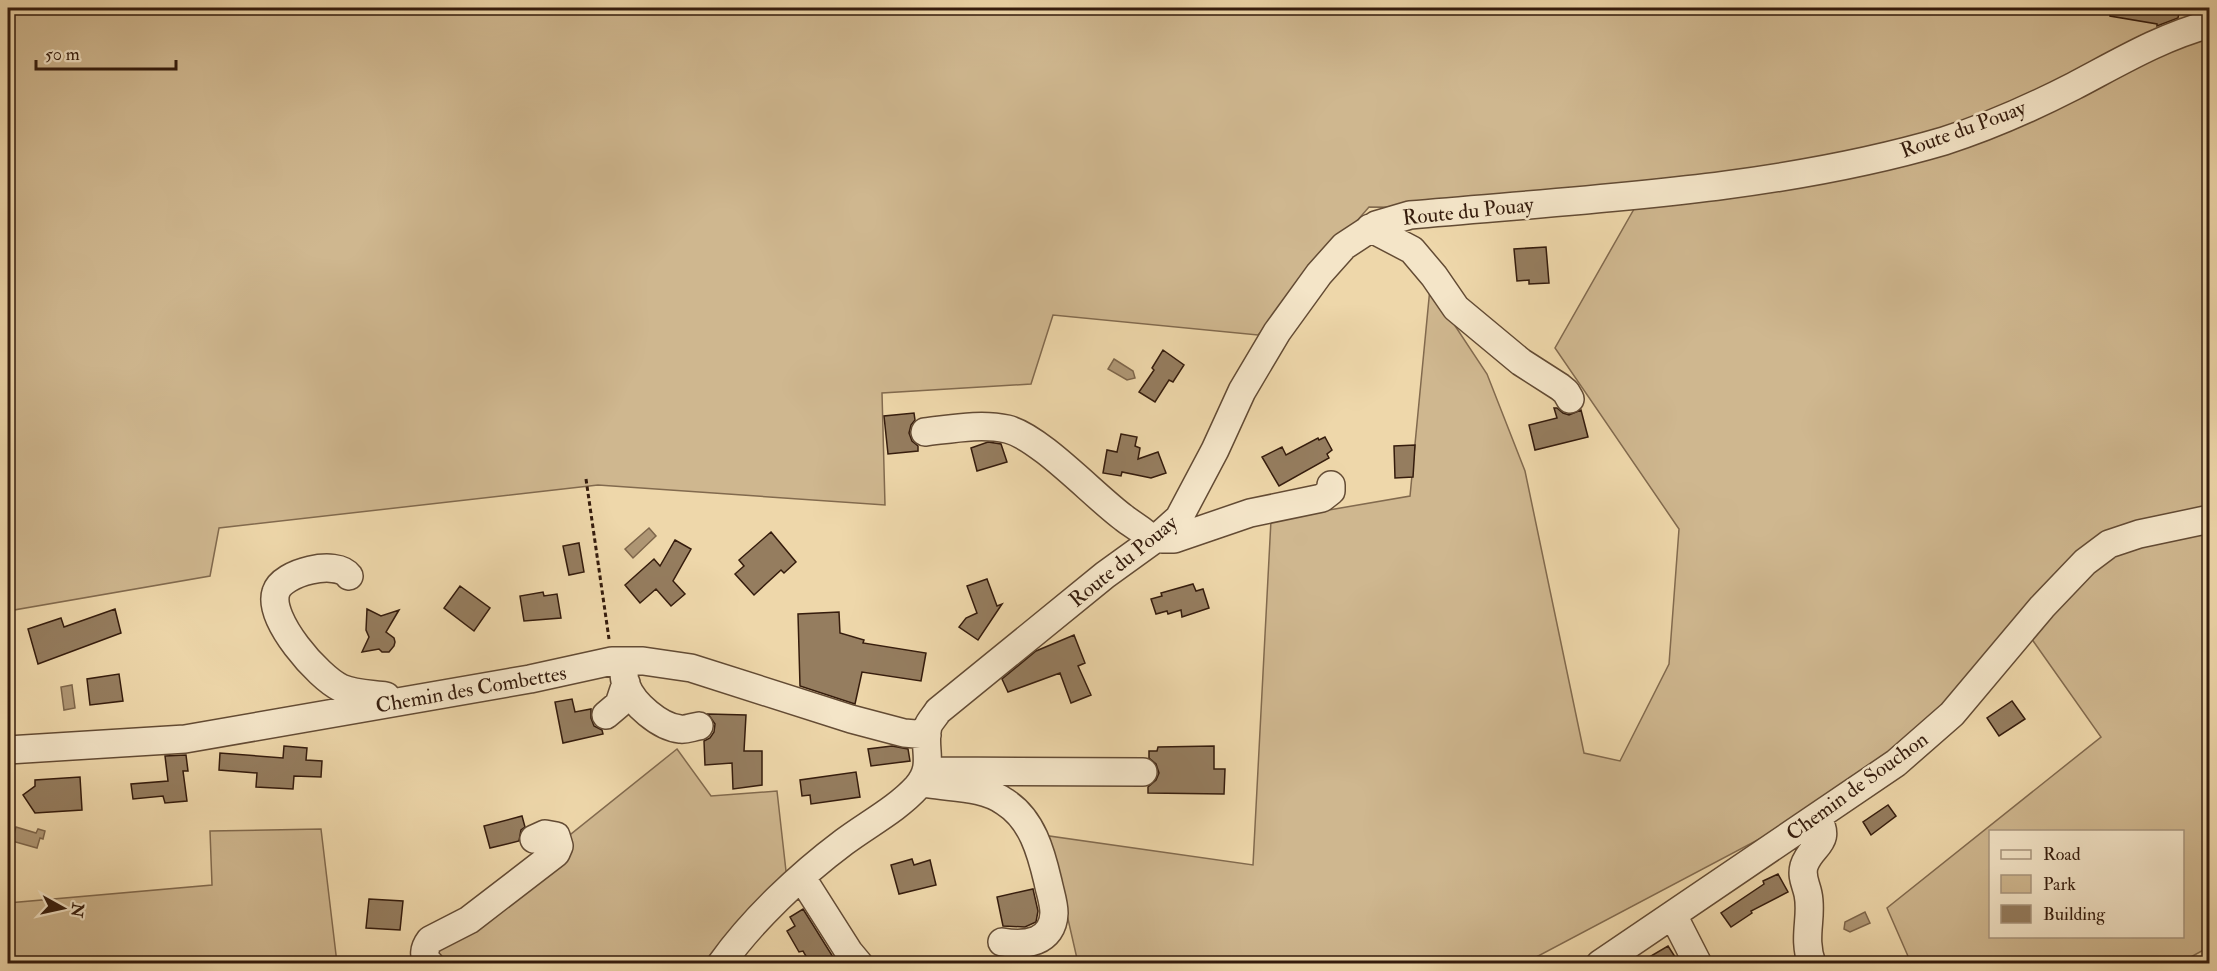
<svg xmlns="http://www.w3.org/2000/svg" width="2217" height="971" font-family="'IM FELL Double Pica',serif">
  <style>
    .green { fill: #cfb78f; stroke: #826a4e; stroke-width: 1.5; fill-rule: evenodd }
    .water { fill: #af9775; stroke: #7e664b; stroke-width: 1.5 }
    .building { fill: #957d5f; stroke: #351c0d; stroke-width: 1.5 }
    .lines { fill: none; stroke-linecap: round; stroke-linejoin: round }
    .minor-casing { stroke: #634b34; stroke-width: 30 }
    .path { stroke: #351c0d; stroke-width: 3; stroke-dasharray: 4.5 3; stroke-linecap: butt }
    .minor { stroke: #f4e5c8; stroke-width: 27 }
    .labels { text-anchor: middle; stroke-width: 5; stroke-linejoin: round; paint-order: stroke }
    .street-label { font-size: 21px; fill: #351c0d; stroke: #f4e5c8 }
  </style>
  <rect width="100%" height="100%" fill="#eed7aa"/>
  <filter id="stains"><feTurbulence type="fractalNoise" baseFrequency=".00333" numOctaves="4"/><feColorMatrix values="0 0 0 0 .2 0 0 0 0 .09 0 0 0 0 .02 0 0 0 .5 -.17"/></filter>
  <radialGradient id="worn" r=".72"><stop offset=".6" stop-color="#630" stop-opacity="0"/><stop offset="1" stop-color="#630" stop-opacity=".3"/></radialGradient>
  <path class="green" d="M 8,8 L 2209,8 L 2209,947 L 2180,963 L 1911,963 L 1887,908 L 2101,737 L 2031,638 L 1924,752 L 1525,963 L 1078,963 L 1049,836 L 1253,865 L 1271,520 L 1410,496 L 1430,288 L 1487,374 L 1525,471 L 1584,753 L 1620,761 L 1669,664 L 1679,529 L 1555,348 L 1634,209 L 1369,207 L 1258,335 L 1053,315 L 1031,384 L 882,393 L 885,505 L 598,485 L 219,528 L 210,576 L 8,611 ZM 1990,832 L 2182,832 L 2182,936 L 1990,936 Z
    M 677,749 L 711,796 L 777,791 L 787,880 L 714,963 L 409,964 Z
    M 321,829 L 337,963 L 8,963 L 8,903 L 212,885 L 210,831 Z"/>
  <path class="water" d="M 1114,359 L 1133,371 L 1135,378 L 1127,380 L 1108,369 Z
    M 649,528 L 656,536 L 633,558 L 625,549 Z
    M 72,685 L 75,708 L 64,710 L 61,687 Z
    M 16,827 L 36,833 L 38,829 L 45,831 L 43,839 L 40,838 L 37,848 L 12,841 Z
    M 1865,912 L 1870,923 L 1850,932 L 1844,929 L 1845,922 Z"/>
  <path class="building" d="M 2110,8 L 2180,8 L 2178,18 L 2157,26 L 2157,24 L 2110,16 Z
    M 1546,247 L 1549,283 L 1529,284 L 1529,280 L 1517,281 L 1514,249 Z
    M 1163,350 L 1184,365 L 1173,382 L 1169,380 L 1155,402 L 1139,392 L 1154,370 L 1152,368 Z
    M 1554,408 L 1557,408 L 1563,413 L 1569,415 L 1581,410 L 1588,437 L 1535,450 L 1529,425 L 1557,418 Z
    M 914,413 L 915,420 L 911,425 L 909,433 L 912,441 L 918,446 L 918,451 L 888,454 L 884,416 Z
    M 1121,434 L 1137,437 L 1135,446 L 1140,448 L 1138,459 L 1158,452 L 1166,473 L 1151,478 L 1122,472 L 1121,476 L 1103,473 L 1107,450 L 1117,452 Z
    M 1325,437 L 1332,450 L 1327,454 L 1329,458 L 1279,486 L 1262,457 L 1282,447 L 1286,455 L 1318,438 L 1319,440 Z
    M 988,442 L 1001,444 L 1007,462 L 977,471 L 971,448 Z
    M 1415,445 L 1413,477 L 1395,478 L 1394,446 Z
    M 771,532 L 796,562 L 784,573 L 781,570 L 754,595 L 735,574 L 744,566 L 739,560 Z
    M 675,540 L 691,549 L 673,581 L 685,594 L 671,606 L 656,589 L 640,603 L 625,585 L 654,559 L 660,566 Z
    M 579,543 L 584,572 L 569,575 L 563,546 Z
    M 987,579 L 997,606 L 1002,604 L 978,640 L 959,627 L 966,618 L 977,613 L 967,586 Z
    M 1193,584 L 1196,591 L 1203,589 L 1209,608 L 1182,617 L 1181,610 L 1168,614 L 1167,611 L 1156,614 L 1151,599 L 1162,596 L 1161,593 Z
    M 460,586 L 490,608 L 474,631 L 444,608 Z
    M 543,592 L 544,596 L 557,594 L 561,618 L 524,621 L 520,596 Z
    M 115,609 L 121,633 L 38,664 L 28,629 L 61,618 L 64,627 Z
    M 367,609 L 381,616 L 399,610 L 386,632 L 394,638 L 395,642 L 394,646 L 389,652 L 382,652 L 379,649 L 362,652 L 369,637 L 366,630 Z
    M 839,612 L 840,633 L 864,640 L 863,643 L 926,653 L 921,681 L 862,672 L 855,704 L 800,686 L 798,614 Z
    M 1074,635 L 1085,663 L 1078,666 L 1091,695 L 1071,703 L 1060,673 L 1008,692 L 1002,679 L 1036,651 Z
    M 119,674 L 123,701 L 90,705 L 87,679 Z
    M 572,699 L 575,712 L 591,709 L 591,718 L 594,726 L 602,730 L 603,734 L 563,743 L 555,702 Z
    M 2012,701 L 2025,719 L 1999,736 L 1987,718 Z
    M 708,714 L 746,715 L 744,751 L 762,751 L 762,785 L 733,789 L 732,763 L 705,765 L 704,741 L 710,738 L 714,732 L 715,724 Z
    M 284,746 L 307,748 L 306,760 L 322,761 L 321,777 L 294,776 L 293,789 L 256,787 L 257,773 L 219,770 L 220,753 L 283,758 Z
    M 892,746 L 908,749 L 910,761 L 871,766 L 868,749 Z
    M 1214,746 L 1214,769 L 1225,769 L 1224,794 L 1148,793 L 1148,787 L 1156,780 L 1159,773 L 1156,764 L 1149,758 L 1149,751 L 1157,751 L 1158,747 Z
    M 186,755 L 188,771 L 183,771 L 187,801 L 165,803 L 163,796 L 133,799 L 131,784 L 168,781 L 165,756 Z
    M 856,772 L 860,797 L 811,804 L 810,795 L 802,796 L 800,780 Z
    M 80,777 L 82,810 L 35,813 L 23,795 L 35,786 L 35,780 Z
    M 1888,805 L 1896,816 L 1871,835 L 1863,822 Z
    M 522,816 L 525,827 L 521,830 L 519,841 L 490,848 L 484,826 Z
    M 912,859 L 914,865 L 930,860 L 936,885 L 899,894 L 891,865 Z
    M 1778,874 L 1788,892 L 1751,911 L 1752,913 L 1731,927 L 1721,913 L 1764,884 L 1763,881 Z
    M 1033,889 L 1038,911 L 1036,922 L 1025,927 L 1003,926 L 997,897 Z
    M 369,899 L 403,901 L 400,930 L 366,928 Z
    M 803,909 L 833,957 L 822,963 L 810,963 L 803,951 L 799,952 L 787,931 L 795,926 L 790,917 Z
    M 1668,946 L 1679,963 L 1639,963 Z"/>
  <g class="lines">
    <g class="minor-casing">
      <path id="minor" d="M 1370,228 L 1412,250 L 1434,276 L 1456,308 L 1521,362 L 1560,387 L 1566,392 L 1570,399
        M 925,432 C 951,429 981,423 1007,429 C 1040,437 1094,496 1124,518 C 1134,526 1144,530 1152,540
        M 1159,536 L 1162,539 L 1174,539 L 1250,513 L 1322,498 L 1331,491 L 1331,485
        M 349,576 C 337,559 282,572 276,592 C 267,619 318,677 341,688 C 354,694 372,694 386,696
        M 624,661 C 624,669 623,677 626,685 C 633,704 660,727 680,729 C 686,730 692,727 699,726
        M 606,715 L 619,704 L 626,683
        M 8,750 L 185,739 L 530,679 L 612,661 L 643,661 L 691,668 L 851,719 L 904,733 L 927,735
        M 937,771 L 1143,772
        M 922,780 L 929,784 C 955,788 984,787 1005,802 C 1032,819 1041,852 1048,882 C 1050,892 1054,903 1054,913 C 1053,943 1025,946 1002,942
        M 802,878 L 849,952 L 859,964
        M 1673,915 L 1698,964
        M 430,964 C 422,957 424,948 430,940 L 469,920 L 556,853 L 559,846 L 556,836 L 545,834 L 534,839
        M 721,964 C 753,919 800,875 844,842 C 868,824 897,809 917,787 C 936,765 922,749 928,726 C 930,721 935,716 938,711 L 1105,575 L 1159,536 L 1179,518 L 1215,450 L 1242,391 L 1277,332 L 1319,274 L 1344,246 L 1376,225 L 1410,215 C 1587,199 1774,191 1944,141 C 1988,127 2033,107 2074,86 C 2118,63 2161,37 2210,24
        M 1600,964 L 1896,763 L 1952,714 L 2042,607 L 2085,562 L 2109,544 L 2139,534 L 2210,519
        M 1812,964 C 1802,937 1813,917 1808,894 C 1806,884 1801,877 1804,866 C 1811,844 1833,844 1817,817"/>
    </g>
    <path class="path" d="M 586,479 L 609,639"/>
    <use href="#minor" class="minor"/>
  </g>
  <g class="labels">
    <g class="street-label">
      <text transform="translate(1963 129) rotate(-20)" y="7">Route du Pouay</text>
      <text transform="translate(1468 211) rotate(-6)" y="7">Route du Pouay</text>
      <text transform="translate(1123 561) rotate(-39)" y="7">Route du Pouay</text>
      <text transform="translate(471 689) rotate(-10)" y="7">Chemin des Combettes</text>
      <text transform="translate(1857 786) rotate(-36)" y="7">Chemin de Souchon</text>
    </g>
  </g>
  <rect width="2217" height="971" fill="none" stroke="#eed7aa" stroke-width="30"/>
  <rect x="9" y="9" width="2199" height="953" fill="none" stroke="#351c0d" stroke-width="3"/>
  <rect x="15" y="15" width="2187" height="941" fill="none" stroke="#351c0d" stroke-width="1.5"/>
  <rect x="1989" y="830" width="195" height="108" fill="#f4e5c8" stroke="#a8957d" stroke-width="1.5"/>
  <rect x="2001" y="850" width="30" height="9" fill="#f4e5c8" stroke="#a8957d" stroke-width="1.5"/>
  <text x="2043" y="860" font-size="18" fill="#351c0d">Road</text>
  <rect x="2001" y="875" width="30" height="18" fill="#cfb78f" stroke="#a8957d" stroke-width="1.5"/>
  <text x="2043" y="890" font-size="18" fill="#351c0d">Park</text>
  <rect x="2001" y="905" width="30" height="18" fill="#957d5f" stroke="#a8957d" stroke-width="1.5"/>
  <text x="2043" y="920" font-size="18" fill="#351c0d">Building</text>
  <g transform="translate(63 908) rotate(98)" stroke="#f4e5c8" stroke-width="4.5" paint-order="stroke">
  <path d="M0-4.5L10 22L0 15L-10 22Z" fill="#351c0d"/>
  <text y="-9" font-size="16" font-weight="bold" text-anchor="middle" fill="#351c0d">N</text>
  </g>
  <path d="M36 60v9h140v-9" fill="none" stroke="#351c0d" stroke-width="3"/>
  <text x="45" y="60" font-size="18" fill="#351c0d" stroke="#f4e5c8" stroke-width="4.5" paint-order="stroke">50 m</text>
  <rect width="100%" height="100%" filter="url(#stains)"/>
  <rect width="100%" height="100%" fill="url(#worn)"/>
</svg>
